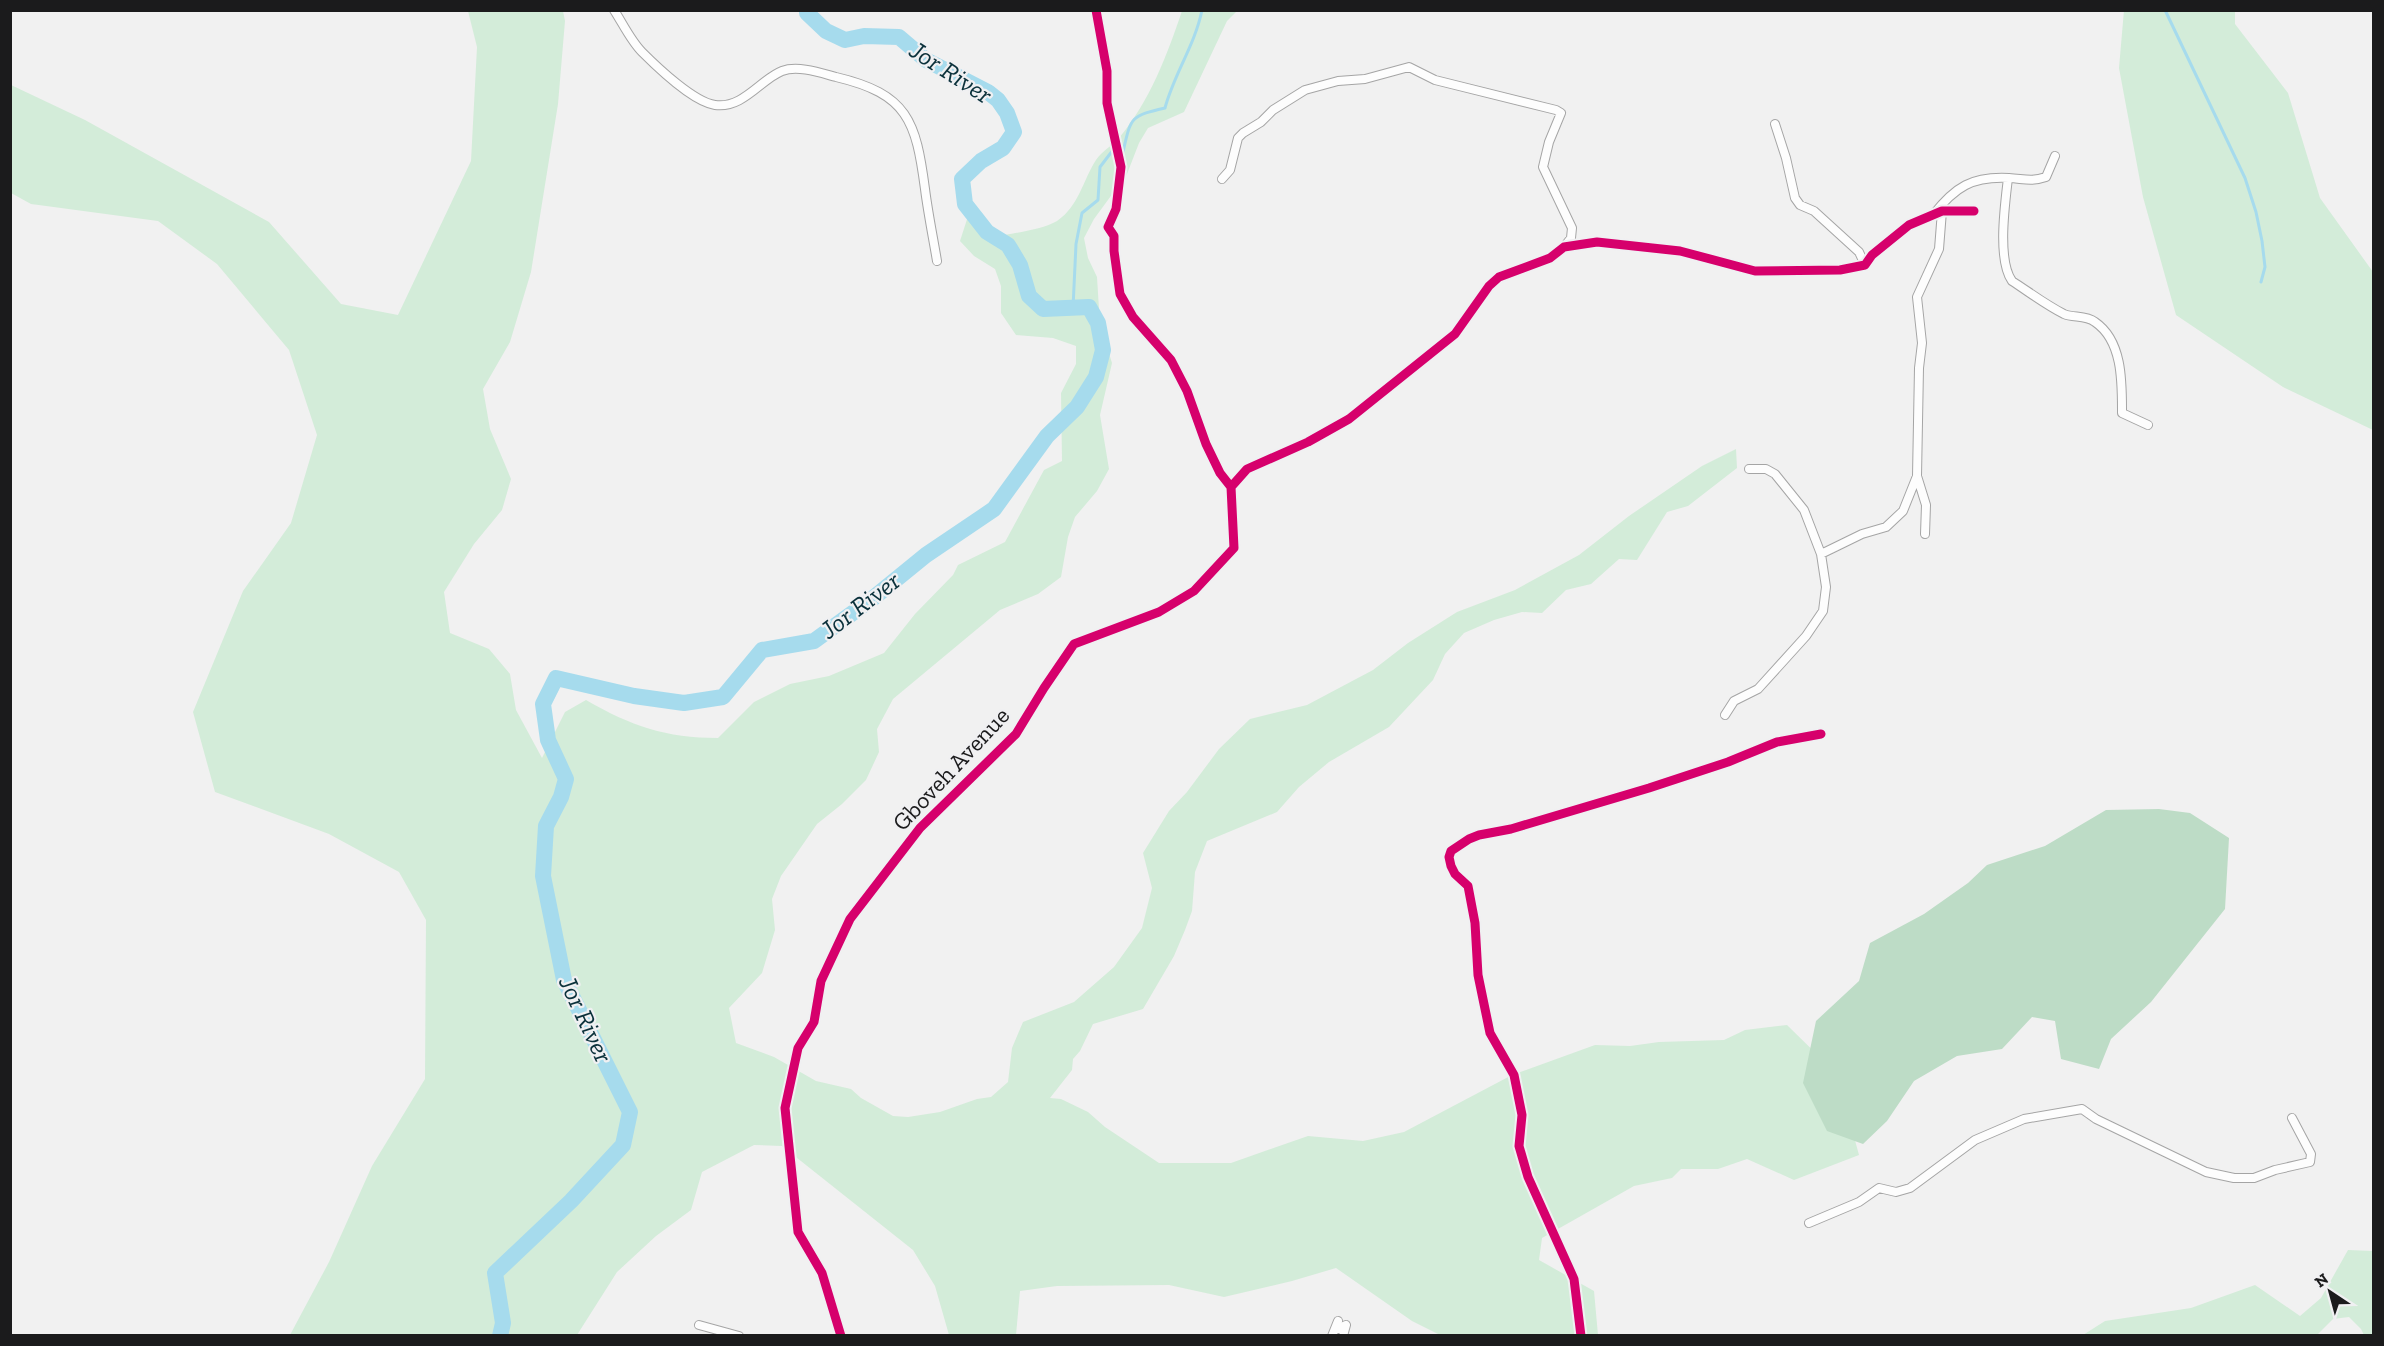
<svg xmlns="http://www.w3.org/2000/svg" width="2384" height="1346" font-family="'Zilla Slab',serif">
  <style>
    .green { fill: #d3ecd9 }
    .forest { fill: #bddcc6 }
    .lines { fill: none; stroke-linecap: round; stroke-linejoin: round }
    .stream { stroke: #a6dbed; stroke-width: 3 }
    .river { stroke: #a6dbed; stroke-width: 16 }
    .minor-casing { stroke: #a5a5a5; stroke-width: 10 }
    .minor { stroke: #fdfdfd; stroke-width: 8 }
    .cycleway-casing { stroke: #f0f0f2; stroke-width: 13 }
    .cycleway { stroke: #d6006c; stroke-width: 9 }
    .labels { text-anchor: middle; stroke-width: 4.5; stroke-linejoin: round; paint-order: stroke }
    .street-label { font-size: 24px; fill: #1b1b1c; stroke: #f0f0f2 }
    .water-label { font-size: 26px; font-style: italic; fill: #0b313b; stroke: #f0f0f2 }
  </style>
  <rect width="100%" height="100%" fill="#f1f1f1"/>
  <path class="green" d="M 2124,10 L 2235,11 L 2235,24 L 2288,93 L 2320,198 L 2373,272 L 2373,430 L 2283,387 L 2176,315 L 2143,197 L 2119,68 Z
    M 468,11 L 563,11 L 565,21 L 558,104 L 531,272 L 510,342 L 483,389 L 490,429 L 511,479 L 502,510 L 474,544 L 444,592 L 450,633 L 489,649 L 510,674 L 516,710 L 542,758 L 565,712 L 586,700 C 631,726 666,738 718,738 L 754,702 L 790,684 L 829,676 L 884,653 L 915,614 L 953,575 L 958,565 L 1005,542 L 1044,470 L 1062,461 L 1061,393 L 1076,364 L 1076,346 L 1053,338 L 1016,335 L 1001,313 L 1001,286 L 995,269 L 974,256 L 960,241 L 970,210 L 995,237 C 1012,233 1042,230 1057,221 C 1079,206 1083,180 1096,160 C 1102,151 1113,145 1119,138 C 1150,101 1167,55 1182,11 L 1237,11 L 1227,21 L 1184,112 L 1148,128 L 1139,143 L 1127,174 L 1094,219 L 1084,238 L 1088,258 L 1097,277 L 1100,325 L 1112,363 L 1100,415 L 1109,469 L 1097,491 L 1075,517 L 1068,537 L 1061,577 L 1038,594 L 1000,610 L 893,699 L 877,729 L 879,752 L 866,780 L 842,804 L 817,824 L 781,876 L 772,899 L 775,930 L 762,973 L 729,1008 L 736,1043 L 774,1057 L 816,1081 L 851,1089 L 861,1098 L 893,1116 L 908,1117 L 940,1112 L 977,1099 L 991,1097 L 1008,1082 L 1012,1048 L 1023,1022 L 1074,1002 L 1114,967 L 1142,928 L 1152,888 L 1143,853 L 1169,811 L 1187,792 L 1219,749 L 1250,719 L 1307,705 L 1373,670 L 1408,643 L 1457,612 L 1515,590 L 1579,555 L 1629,516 L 1702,466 L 1736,449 L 1737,468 L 1688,506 L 1667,512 L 1637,560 L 1619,559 L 1591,584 L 1566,590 L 1542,613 L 1522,612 L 1494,620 L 1464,633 L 1445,654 L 1433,680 L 1389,727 L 1329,762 L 1299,787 L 1277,812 L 1207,841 L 1195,872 L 1192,911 L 1185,930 L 1174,956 L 1143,1009 L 1093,1024 L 1080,1051 L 1073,1059 L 1072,1070 L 1050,1098 L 1061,1099 L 1088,1112 L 1105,1127 L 1159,1163 L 1231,1163 L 1308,1136 L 1363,1141 L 1404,1132 L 1512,1075 L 1595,1045 L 1630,1046 L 1659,1042 L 1724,1040 L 1745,1030 L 1787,1025 L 1837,1074 L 1859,1155 L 1794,1180 L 1747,1159 L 1718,1169 L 1681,1169 L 1672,1178 L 1634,1186 L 1542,1238 L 1539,1260 L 1594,1291 L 1598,1335 L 1440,1335 L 1412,1321 L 1336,1268 L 1292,1281 L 1224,1297 L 1169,1285 L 1057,1286 L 1020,1291 L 1016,1335 L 949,1335 L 935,1286 L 913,1250 L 782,1146 L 754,1145 L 702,1172 L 691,1210 L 656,1236 L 617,1272 L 577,1335 L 290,1335 L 329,1262 L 372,1166 L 425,1079 L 426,920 L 399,872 L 329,834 L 215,792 L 193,712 L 243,591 L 291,523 L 317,435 L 289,350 L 217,264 L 158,221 L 31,204 L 11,193 L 11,85 L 85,120 L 269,222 L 341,304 L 398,315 L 471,161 L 477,47 Z
    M 2348,1250 L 2373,1251 L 2373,1335 L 2364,1335 L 2361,1329 L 2349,1317 L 2333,1319 L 2317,1335 L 2083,1335 L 2105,1321 L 2191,1308 L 2255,1285 L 2300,1316 L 2321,1298 Z"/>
  <path class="forest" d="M 2159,809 L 2190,813 L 2229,838 L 2225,909 L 2151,1002 L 2111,1039 L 2099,1069 L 2061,1059 L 2055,1021 L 2032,1017 L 2002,1049 L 1957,1056 L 1914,1081 L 1887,1121 L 1863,1144 L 1827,1131 L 1803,1083 L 1816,1021 L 1859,981 L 1870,943 L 1924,914 L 1968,883 L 1987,865 L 2045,846 L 2106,810 Z"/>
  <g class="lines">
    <path class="stream" d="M 2165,10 L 2245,178 L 2256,212 L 2262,241 L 2265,267 L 2261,282
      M 1089,307 L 1073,308 L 1076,244 L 1082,213 L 1098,200 L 1100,167 L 1113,150 L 1123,152 C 1131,117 1130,116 1165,108 C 1174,74 1195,45 1202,10"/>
    <path class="river" d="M 500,1336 L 503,1323 L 495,1273 L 571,1201 L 623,1145 L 630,1112 L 564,980 L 543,876 L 546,826 L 561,797 L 566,779 L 548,740 L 543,704 L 556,678 L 634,696 L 684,703 L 723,697 L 762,650 L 814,641 L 872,599 L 926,555 L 994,509 L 1047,436 L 1077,407 L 1096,377 L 1103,350 L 1098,323 L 1089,307 L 1043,309 L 1029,296 L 1020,265 L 1008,245 L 987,232 L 965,204 L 962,179 L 981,161 L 1003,148 L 1014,132 L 1007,113 L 998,100 L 988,92 L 926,60 L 899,37 L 864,36 L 845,40 L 826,31 L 807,13 L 807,10"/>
    <g class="minor-casing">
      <path id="minor" d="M 614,10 C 623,24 631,41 642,52 C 658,68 694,102 715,105 C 743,109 761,79 782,71 C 798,65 821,73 836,77 C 908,94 916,121 925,189 C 928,213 933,237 937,261
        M 1775,124 L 1786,158 L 1795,198 L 1800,205 L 1814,211 L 1859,252 L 1865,265
        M 2008,178 C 2005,204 1997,260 2012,281 C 2029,292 2046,305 2064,314 C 2073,318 2086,315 2095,322 C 2123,341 2122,383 2122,413 L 2148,425
        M 1222,179 L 1230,170 L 1238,138 L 1243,133 L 1261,122 L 1273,110 L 1305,90 L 1338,81 L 1365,79 L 1409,67 L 1435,80 L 1556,110 L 1561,113 L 1549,142 L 1543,167 L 1572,228 L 1571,238 L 1564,247
        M 1933,215 C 1955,187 1972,176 2009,178 C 2025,179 2031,182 2046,177 L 2055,156
        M 1917,476 L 1926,505 L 1925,534
        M 1231,487 L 1247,469 L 1308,442 L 1349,419 L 1455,334 L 1489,286 L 1499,277 L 1550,258 L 1564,247 L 1597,242 L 1680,251 L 1755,271 L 1840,270 L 1865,265 L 1872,255 L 1909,225 L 1942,211 L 1974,211
        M 1821,554 L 1862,534 L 1886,527 L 1903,511 L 1917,476 L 1919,368 L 1922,343 L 1917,297 L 1939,249 L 1942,211
        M 1725,715 L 1734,701 L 1758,689 L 1806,636 L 1823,611 L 1826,587 L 1821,554 L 1804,510 L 1775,474 L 1766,469 L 1749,469
        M 1809,1223 L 1859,1202 L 1879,1188 L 1896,1192 L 1910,1188 L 1975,1140 L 2024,1119 L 2082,1109 L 2096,1119 L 2206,1172 L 2234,1178 L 2254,1178 L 2275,1170 L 2310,1162 L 2311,1154 L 2292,1118
        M 699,1325 L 739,1336
        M 1335,1330 L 1346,1325 L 1343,1336
        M 841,1336 L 822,1273 L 798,1232 L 785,1108 L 798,1048 L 814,1022 L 821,981 L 850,919 L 920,828 L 1016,734 L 1044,688 L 1074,644 L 1159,612 L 1194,591 L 1234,548 L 1231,487 L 1220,473 L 1206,444 L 1187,391 L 1171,360 L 1133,317 L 1120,294 L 1114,251 L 1114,236 L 1108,227 L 1116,209 L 1121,167 L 1107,103 L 1107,71 L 1096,10
        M 1332,1336 L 1338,1321
        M 1581,1336 L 1574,1279 L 1528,1177 L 1519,1146 L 1522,1115 L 1514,1075 L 1490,1033 L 1478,975 L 1475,923 L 1468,886 L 1455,874 L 1451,866 L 1449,857 L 1451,851 L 1469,839 L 1479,835 L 1511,829 L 1649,788 L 1728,762 L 1777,742 L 1821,734"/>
    </g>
    <use href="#minor" class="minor"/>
    <g class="cycleway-casing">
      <path id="cycleway" d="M 1231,487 L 1247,469 L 1308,442 L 1349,419 L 1455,334 L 1489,286 L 1499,277 L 1550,258 L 1564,247 L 1597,242 L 1680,251 L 1755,271 L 1840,270 L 1865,265 L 1872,255 L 1909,225 L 1942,211 L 1974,211
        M 841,1336 L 822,1273 L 798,1232 L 785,1108 L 798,1048 L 814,1022 L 821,981 L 850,919 L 920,828 L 1016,734 L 1044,688 L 1074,644 L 1159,612 L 1194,591 L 1234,548 L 1231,487 L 1220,473 L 1206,444 L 1187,391 L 1171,360 L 1133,317 L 1120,294 L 1114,251 L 1114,236 L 1108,227 L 1116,209 L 1121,167 L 1107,103 L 1107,71 L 1096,10
        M 1581,1336 L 1574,1279 L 1528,1177 L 1519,1146 L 1522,1115 L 1514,1075 L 1490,1033 L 1478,975 L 1475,923 L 1468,886 L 1455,874 L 1451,866 L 1449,857 L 1451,851 L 1469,839 L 1479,835 L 1511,829 L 1649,788 L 1728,762 L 1777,742 L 1821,734"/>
    </g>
    <use href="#cycleway" class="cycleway"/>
  </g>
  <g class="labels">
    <g class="street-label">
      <text transform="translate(951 769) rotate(-47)" y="8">Gboveh Avenue</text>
    </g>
    <g class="water-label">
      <text transform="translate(951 72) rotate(33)" y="9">Jor River</text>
      <text transform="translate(860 605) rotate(-37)" y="9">Jor River</text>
      <text transform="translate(586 1019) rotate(65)" y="9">Jor River</text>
    </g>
  </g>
  <rect width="2384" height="1346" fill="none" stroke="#1b1b1c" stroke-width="24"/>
  <g transform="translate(2330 1292) rotate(324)" stroke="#f0f0f2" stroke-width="4.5" paint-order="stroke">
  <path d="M0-4.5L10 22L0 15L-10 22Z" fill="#1b1b1c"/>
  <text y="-9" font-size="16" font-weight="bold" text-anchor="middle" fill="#1b1b1c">N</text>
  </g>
</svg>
